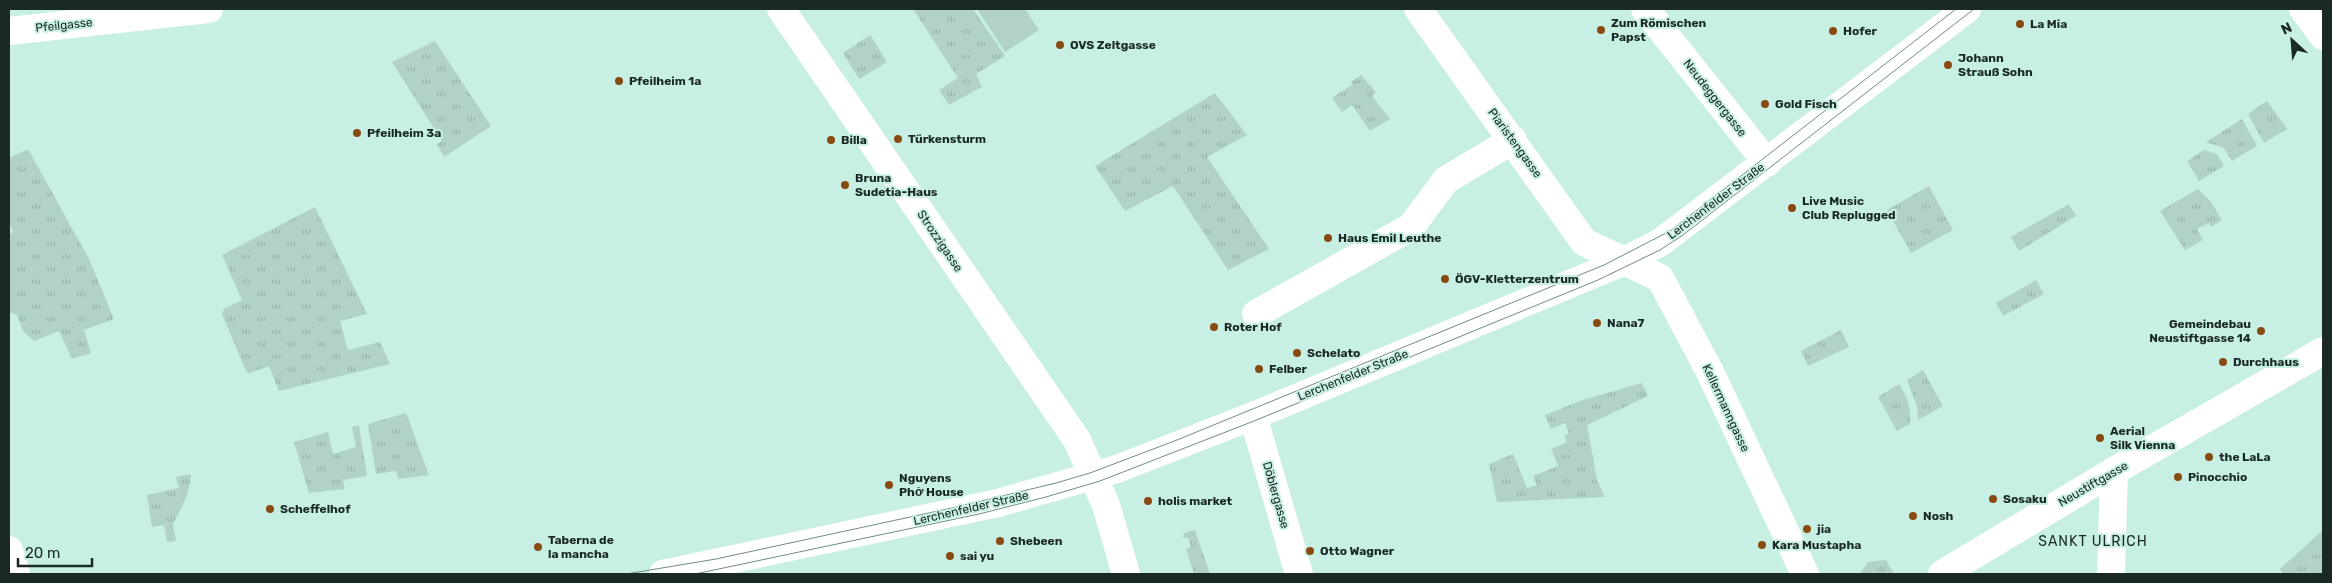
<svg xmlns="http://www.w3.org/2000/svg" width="2332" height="583" font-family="Rubik,sans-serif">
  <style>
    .grass { fill: url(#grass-tufts) }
    .green { fill: #b2d2c9 }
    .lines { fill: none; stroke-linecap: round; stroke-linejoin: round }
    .street { stroke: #fff; stroke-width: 28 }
    .secondary { stroke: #fff; stroke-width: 28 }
    .tram { stroke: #718c84; stroke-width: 1 }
    .poi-dot { fill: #894a11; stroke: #c8efe4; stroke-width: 2 }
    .labels { text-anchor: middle; stroke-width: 4; stroke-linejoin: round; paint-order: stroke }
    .poi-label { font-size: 12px; font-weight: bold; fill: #1a2925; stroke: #c8efe4; text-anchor: start }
    .street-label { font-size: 12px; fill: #1a2925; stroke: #c8efe4 }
    .neighbourhood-label { font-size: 14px; letter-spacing: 1px; fill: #1a2925; stroke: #c8efe4 }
  </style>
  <defs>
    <pattern id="grass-tufts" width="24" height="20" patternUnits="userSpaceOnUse" patternTransform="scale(1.25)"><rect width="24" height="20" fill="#b2d2c9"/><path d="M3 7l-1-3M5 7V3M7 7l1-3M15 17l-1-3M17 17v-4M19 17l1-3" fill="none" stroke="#98b4ac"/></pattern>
  </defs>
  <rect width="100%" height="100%" fill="#c8efe4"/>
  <path class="grass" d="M 913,9 L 973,9 L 1005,56 L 976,74 L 982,87 L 949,105 L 939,90 L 958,78 Z
    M 870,35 L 887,62 L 859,79 L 843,53 Z
    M 435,41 L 491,126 L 444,157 L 437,144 L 442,141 L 392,62 Z
    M 1361,75 L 1376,92 L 1372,96 L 1390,119 L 1370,131 L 1352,105 L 1342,112 L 1332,98 L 1353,84 L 1351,82 Z
    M 1215,93 L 1247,135 L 1207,157 L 1269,249 L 1228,270 L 1173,186 L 1125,211 L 1095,166 Z
    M 2267,101 L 2287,129 L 2264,143 L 2248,114 Z
    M 2242,119 L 2257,146 L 2232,161 L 2224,148 L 2206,142 Z
    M 28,149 L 89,259 L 114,319 L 84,330 L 91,353 L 72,359 L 59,331 L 34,341 L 23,331 L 17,315 L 9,312 L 9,235 L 13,232 L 9,222 L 9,158 Z
    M 2204,150 L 2217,154 L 2224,166 L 2199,181 L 2187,161 Z
    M 1929,186 L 1953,230 L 1911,253 L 1887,210 Z
    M 2198,189 L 2211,202 L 2222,220 L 2211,227 L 2209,223 L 2197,229 L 2203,240 L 2185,250 L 2160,211 Z
    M 2069,204 L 2076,216 L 2019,251 L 2011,237 Z
    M 315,207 L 367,314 L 340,321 L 348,350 L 380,342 L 390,364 L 279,391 L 269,366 L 250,373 L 246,371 L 222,314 L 224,309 L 242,300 L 222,255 Z
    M 2036,280 L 2044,294 L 2003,316 L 1996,303 Z
    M 1841,330 L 1849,347 L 1808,366 L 1801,351 Z
    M 1923,370 L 1943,406 L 1918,420 L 1917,406 L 1907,380 Z
    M 1642,383 L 1648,396 L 1587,425 L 1597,480 L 1605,497 L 1497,502 L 1489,464 L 1513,454 L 1527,488 L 1537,485 L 1533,476 L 1558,466 L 1551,449 L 1567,442 L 1564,436 L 1569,433 L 1565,423 L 1551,429 L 1545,415 L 1583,400 Z
    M 1899,384 C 1907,397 1912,408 1910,424 L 1897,431 L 1878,397 Z
    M 406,413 L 429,475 L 398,479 L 396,471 L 376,474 L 368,424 Z
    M 359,425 L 367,476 L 343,480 L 345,489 L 309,493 L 294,442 L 328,432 L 333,454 L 356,447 L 352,427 Z
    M 191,474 C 190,492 182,509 173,523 L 176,541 L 167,542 L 164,525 L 152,527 L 147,495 L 179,488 L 176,477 Z
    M 1195,530 L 1210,574 L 1194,574 L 1186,549 L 1191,547 L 1188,538 L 1183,538 L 1184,533 Z
    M 2323,530 L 2323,574 L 2283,574 L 2280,569 Z
    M 1886,560 L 1894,574 L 1864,574 L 1861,572 L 1868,562 Z"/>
  <path class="green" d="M 977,9 L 1025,9 L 1039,30 L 1005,52 Z"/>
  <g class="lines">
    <path class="street" d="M 781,9 L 1077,440 L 1106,505 L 1126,574
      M 1418,9 L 1584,242 L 1660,278 L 1710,372 L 1805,574
      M 1645,9 L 1767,163
      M 2303,9 L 2323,36
      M 9,31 L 209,9
      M 1256,314 L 1411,227 L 1446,180 L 1513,140
      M 1253,416 L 1299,574
      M 9,550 L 16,574
      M 2111,574 L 2114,471"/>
    <path class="secondary" d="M 663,574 L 998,503 L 1117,469 L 1253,416 L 1625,261 L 1661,242 L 1967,9
      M 1942,574 L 2114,471 L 2323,351"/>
    <path class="tram" d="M 626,574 L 716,559 L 961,506 L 1056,483 L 1090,473 L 1177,440 L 1604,265 L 1670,231 L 1956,9
      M 695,574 L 979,514 L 1046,497 L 1100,481 L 1254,421 L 1598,280 L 1660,250 L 1683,235 L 1974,9"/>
  </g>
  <g class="poi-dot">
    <circle cx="2020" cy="24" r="5"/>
    <circle cx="1601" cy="30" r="5"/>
    <circle cx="1833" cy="31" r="5"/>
    <circle cx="1060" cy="45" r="5"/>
    <circle cx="1948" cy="65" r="5"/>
    <circle cx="619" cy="81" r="5"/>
    <circle cx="1765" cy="104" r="5"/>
    <circle cx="357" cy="133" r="5"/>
    <circle cx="898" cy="139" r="5"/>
    <circle cx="831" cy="140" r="5"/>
    <circle cx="845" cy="185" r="5"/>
    <circle cx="1792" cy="208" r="5"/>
    <circle cx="1328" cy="238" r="5"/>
    <circle cx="1445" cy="279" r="5"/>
    <circle cx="1597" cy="323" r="5"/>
    <circle cx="1214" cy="327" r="5"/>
    <circle cx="2261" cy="331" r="5"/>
    <circle cx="1297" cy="353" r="5"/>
    <circle cx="2223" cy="362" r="5"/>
    <circle cx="1259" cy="369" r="5"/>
    <circle cx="2100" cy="438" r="5"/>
    <circle cx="2209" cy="457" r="5"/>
    <circle cx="2178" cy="477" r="5"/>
    <circle cx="889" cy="485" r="5"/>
    <circle cx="1993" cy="499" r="5"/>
    <circle cx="1148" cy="501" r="5"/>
    <circle cx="270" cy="509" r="5"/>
    <circle cx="1913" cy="516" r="5"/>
    <circle cx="1807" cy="529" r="5"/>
    <circle cx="1000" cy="541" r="5"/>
    <circle cx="1762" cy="545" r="5"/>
    <circle cx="538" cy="547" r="5"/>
    <circle cx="1310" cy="551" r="5"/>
    <circle cx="950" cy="556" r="5"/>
  </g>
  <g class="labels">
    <g class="poi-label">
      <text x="1611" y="27">Zum Römischen<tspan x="1611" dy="14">Papst</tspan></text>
      <text x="2030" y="28">La Mia</text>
      <text x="1843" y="35">Hofer</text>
      <text x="1070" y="49">OVS Zeltgasse</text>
      <text x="1958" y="62">Johann<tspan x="1958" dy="14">Strauß Sohn</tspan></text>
      <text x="629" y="85">Pfeilheim 1a</text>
      <text x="1775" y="108">Gold Fisch</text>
      <text x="367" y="137">Pfeilheim 3a</text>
      <text x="908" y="143">Türkensturm</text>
      <text x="841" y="144">Billa</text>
      <text x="855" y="182">Bruna<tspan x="855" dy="14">Sudetia-Haus</tspan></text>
      <text x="1802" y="205">Live Music<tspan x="1802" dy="14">Club Replugged</tspan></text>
      <text x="1338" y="242">Haus Emil Leuthe</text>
      <text x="1455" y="283">ÖGV-Kletterzentrum</text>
      <text x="1607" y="327">Nana7</text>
      <text x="2251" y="328" text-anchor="end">Gemeindebau<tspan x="2251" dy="14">Neustiftgasse 14</tspan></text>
      <text x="1224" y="331">Roter Hof</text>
      <text x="1307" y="357">Schelato</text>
      <text x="2233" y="366">Durchhaus</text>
      <text x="1269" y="373">Felber</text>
      <text x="2110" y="435">Aerial<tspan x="2110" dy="14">Silk Vienna</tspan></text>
      <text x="2219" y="461">the LaLa</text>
      <text x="2188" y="481">Pinocchio</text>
      <text x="899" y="482">Nguyens<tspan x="899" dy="14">Phở House</tspan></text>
      <text x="2003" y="503">Sosaku</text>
      <text x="1158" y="505">holis market</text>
      <text x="280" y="513">Scheffelhof</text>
      <text x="1923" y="520">Nosh</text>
      <text x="1817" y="533">jia</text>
      <text x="548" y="544">Taberna de<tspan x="548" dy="14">la mancha</tspan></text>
      <text x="1010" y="545">Shebeen</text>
      <text x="1772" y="549">Kara Mustapha</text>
      <text x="1320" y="555">Otto Wagner</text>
      <text x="960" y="560">sai yu</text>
    </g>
    <g class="street-label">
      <text transform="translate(64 25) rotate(-6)" y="4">Pfeilgasse</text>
      <text transform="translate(1715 98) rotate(52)" y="4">Neudeggergasse</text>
      <text transform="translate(1515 143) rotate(54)" y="4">Piaristengasse</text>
      <text transform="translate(1716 201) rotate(-37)" y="4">Lerchenfelder Straße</text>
      <text transform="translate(940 241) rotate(56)" y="4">Strozzigasse</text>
      <text transform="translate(1353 375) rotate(-22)" y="4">Lerchenfelder Straße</text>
      <text transform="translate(1726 408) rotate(65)" y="4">Kellermanngasse</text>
      <text transform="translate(2093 484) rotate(-30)" y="4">Neustiftgasse</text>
      <text transform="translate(1276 495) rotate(74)" y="4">Döblergasse</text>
      <text transform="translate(971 508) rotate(-13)" y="4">Lerchenfelder Straße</text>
    </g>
    <g class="neighbourhood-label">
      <text x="2093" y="546">SANKT ULRICH</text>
    </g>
  </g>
  <rect width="2332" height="583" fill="none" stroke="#1a2925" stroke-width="20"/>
  <g transform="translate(2292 40) rotate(334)" stroke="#c8efe4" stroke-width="4" paint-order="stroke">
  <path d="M0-4L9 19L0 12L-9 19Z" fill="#1a2925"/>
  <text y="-8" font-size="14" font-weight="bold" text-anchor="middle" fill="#1a2925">N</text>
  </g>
  <path d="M18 558v8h74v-8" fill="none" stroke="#1a2925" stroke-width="2.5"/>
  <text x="25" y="558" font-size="15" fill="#1a2925" stroke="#c8efe4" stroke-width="4" paint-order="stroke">20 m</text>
</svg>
